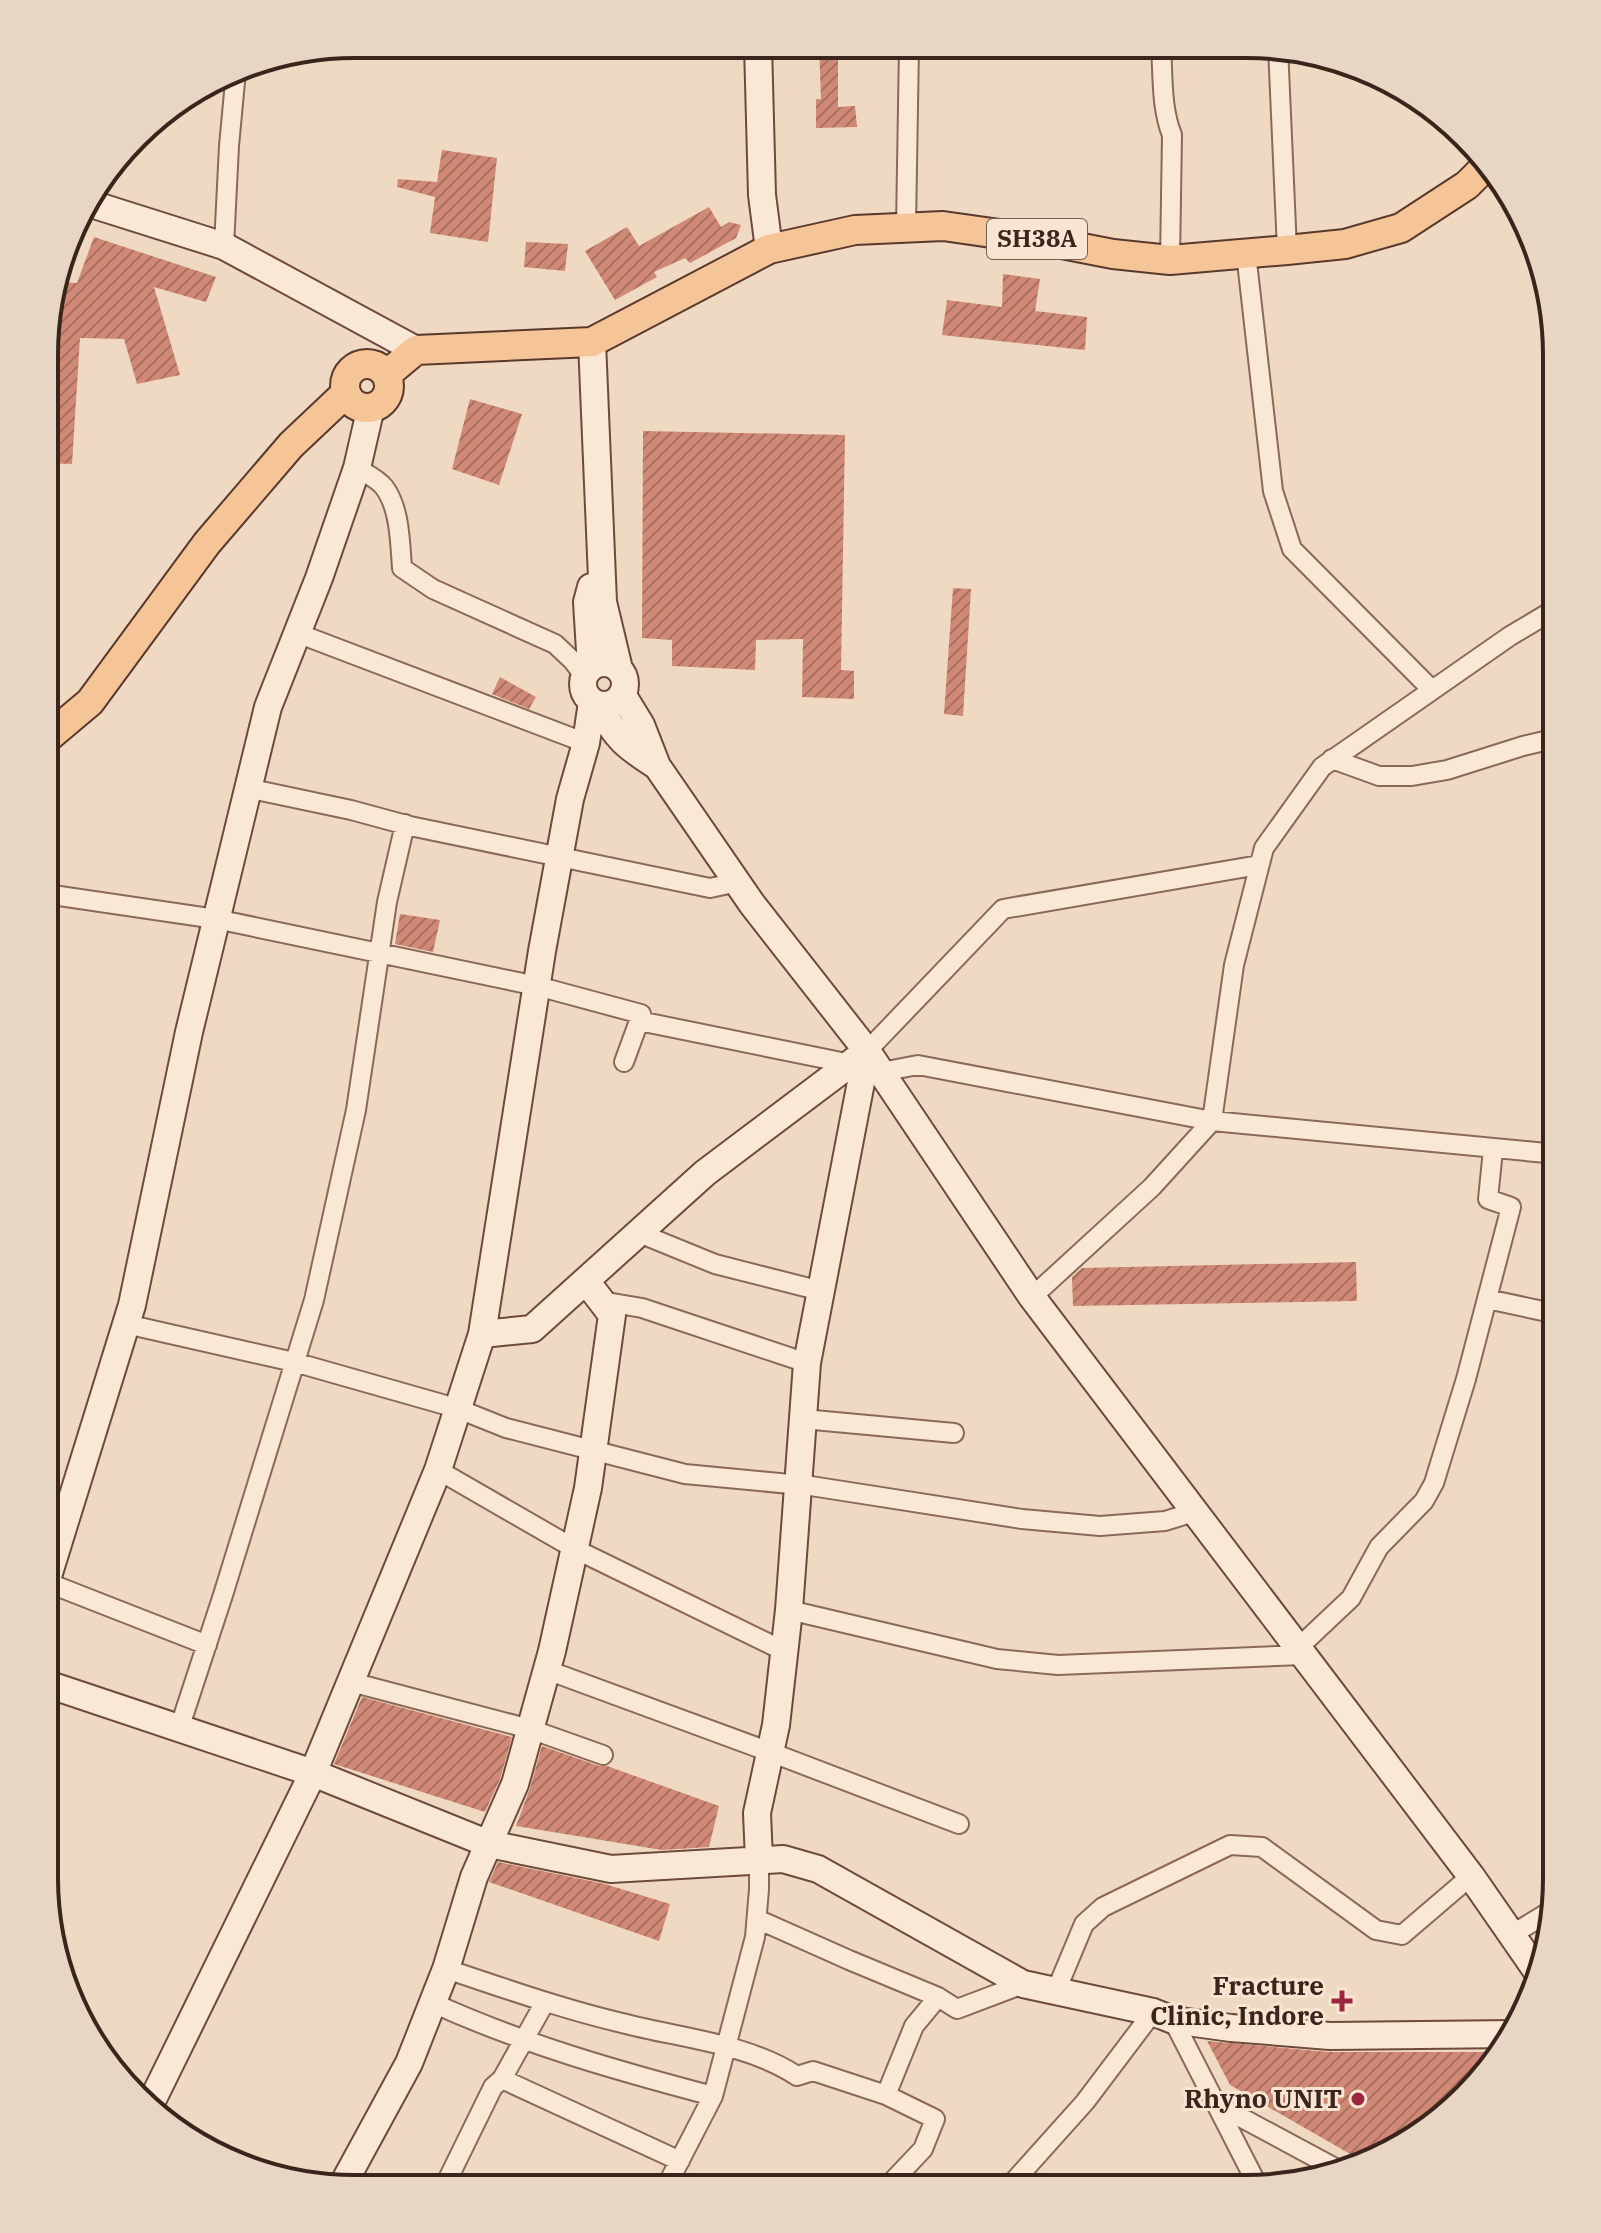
<svg xmlns="http://www.w3.org/2000/svg" width="1601" height="2233" font-family="'IBM Plex Serif',serif">
  <style>
    .building { fill: url(#building-hatch) }
    .lines { fill: none; stroke-linecap: round; stroke-linejoin: round }
    .street-casing { stroke: #8b6958; stroke-width: 22 }
    .secondary-casing { stroke: #6d4a3b; stroke-width: 30 }
    .primary-casing { stroke: #59382d; stroke-width: 32 }
    .street { stroke: #fae8d6; stroke-width: 18 }
    .secondary { stroke: #fae8d6; stroke-width: 26 }
    .primary { stroke: #f5c598; stroke-width: 28 }
    .poi-dot { fill: #9d253e; stroke: #f7e5d2; stroke-width: 3 }
    .labels { text-anchor: middle; stroke-width: 6; stroke-linejoin: round; paint-order: stroke }
    .shield { fill: #f7e5d2; stroke: #735f53; stroke-width: 2 }
    .shield-label { font-size: 24px; font-weight: bold; fill: #3a251d }
    .poi-label { font-size: 26px; font-weight: bold; fill: #3a251d; stroke: #f7e5d2; text-anchor: end }
    .rim { fill: none; stroke: #3a251d; stroke-width: 4 }
  </style>
  <defs>
    <pattern id="building-hatch" width="6" height="6" patternUnits="userSpaceOnUse" patternTransform="scale(2)"><rect width="6" height="6" fill="#d08976"/><path d="M-1 1l2-2M0 6l6-6M5 7l2-2" fill="none" stroke="#aa7060"/></pattern>
  </defs>
  <rect width="100%" height="100%" fill="#f0d9c2"/>
  <path class="building" d="M 819,45 L 838,45 L 838,107 L 855,106 L 857,127 L 816,128 L 816,99 L 821,99 Z
    M 442,150 L 497,158 L 488,242 L 430,233 L 435,197 L 397,187 L 398,179 L 437,182 Z
    M 709,207 L 721,227 L 729,222 L 741,225 L 736,238 L 690,263 L 685,258 L 654,272 L 657,277 L 615,300 L 585,251 L 627,227 L 639,246 Z
    M 94,237 L 216,277 L 206,302 L 154,287 L 180,375 L 137,384 L 124,339 L 80,338 L 72,464 L 46,463 L 47,416 L 54,291 L 58,282 L 77,283 Z
    M 526,242 L 568,244 L 565,271 L 524,267 Z
    M 1003,274 L 1040,279 L 1035,311 L 1087,317 L 1085,350 L 942,335 L 947,300 L 1002,307 Z
    M 470,399 L 522,414 L 499,485 L 452,469 Z
    M 643,431 L 845,435 L 841,670 L 854,671 L 854,699 L 802,697 L 803,639 L 756,640 L 755,670 L 672,666 L 672,640 L 642,638 Z
    M 953,588 L 971,589 L 963,716 L 944,714 Z
    M 500,677 L 536,697 L 529,709 L 492,694 Z
    M 400,914 L 440,920 L 433,952 L 395,944 Z
    M 1356,1262 L 1357,1301 L 1073,1306 L 1072,1277 L 1082,1268 Z
    M 362,1697 L 512,1737 L 500,1779 L 485,1812 L 334,1764 Z
    M 542,1746 L 599,1766 L 607,1766 L 719,1806 L 709,1847 L 662,1850 L 516,1826 L 530,1788 Z
    M 498,1862 L 605,1884 L 670,1904 L 659,1941 L 489,1882 Z
    M 1207,2041 L 1329,2052 L 1504,2052 L 1451,2112 L 1383,2157 L 1364,2162 L 1230,2085 Z"/>
  <g class="lines">
    <g class="street-casing">
      <path id="street" d="M 1161,46 C 1163,75 1161,108 1172,135 L 1170,260
        M 1278,47 L 1287,250
        M 906,227 L 909,46
        M 224,246 L 229,146 L 236,71
        M 1246,253 L 1273,491 L 1292,549 L 1432,690
        M 357,468 C 365,473 378,479 384,487 C 400,508 400,542 402,568 L 433,589 L 555,644 L 573,661 L 584,676
        M 297,633 L 586,743
        M 1332,759 L 1379,776 L 1412,776 L 1447,770 L 1523,746 L 1557,738
        M 247,788 L 351,810 L 410,826 L 710,888 L 738,882
        M 46,894 L 216,919 L 537,986 L 641,1014
        M 867,1051 L 1003,909 L 1259,865
        M 624,1062 L 639,1021 L 851,1064
        M 881,1072 L 918,1065 L 1212,1121 L 1557,1154
        M 639,1233 L 715,1264 L 821,1291
        M 1032,1297 L 1152,1187 L 1212,1121 L 1234,965 L 1264,848 L 1322,767 L 1510,636 L 1557,608
        M 1487,1299 L 1557,1314
        M 601,1301 L 642,1308 L 807,1363
        M 126,1324 L 294,1362 L 456,1408 L 506,1428 L 685,1474 L 811,1486 L 1022,1519 L 1100,1526 L 1165,1521 L 1194,1512
        M 803,1419 L 954,1433
        M 438,1470 L 575,1549 L 784,1651
        M 46,1582 L 207,1645
        M 789,1610 L 997,1659 L 1058,1665 L 1303,1655
        M 1298,1648 L 1351,1598 L 1379,1547 L 1424,1501 L 1434,1483 L 1466,1379 L 1511,1207 L 1488,1199 L 1493,1150
        M 547,1670 L 770,1752 L 959,1824
        M 351,1682 L 530,1729 L 603,1755
        M 179,1729 L 223,1595 L 314,1300 L 356,1110 L 387,902 L 405,824
        M 757,1919 L 849,1960 L 938,1997 L 957,2009 L 1023,1984
        M 1511,1935 L 1554,1909
        M 446,1969 C 504,1988 562,2009 622,2023 C 679,2038 747,2043 797,2076 L 813,2071 L 886,2095
        M 1056,1991 L 1084,1924 L 1103,1907 L 1230,1845 L 1262,1847 L 1376,1930 L 1402,1935 L 1471,1876
        M 433,2003 C 523,2044 618,2071 713,2096
        M 1173,2020 L 1258,2186
        M 502,2079 L 680,2161
        M 1216,2104 L 1335,2168
        M 444,2187 L 493,2087 L 502,2079 L 545,2002
        M 666,2187 L 713,2096 L 755,1937 L 759,1889 L 759,1860
        M 886,2188 L 923,2149 L 935,2119 L 886,2095 L 914,2026 L 938,1997
        M 1008,2188 L 1085,2102 L 1153,2012"/>
    </g>
    <g class="secondary-casing">
      <path id="secondary" d="M 758,45 L 762,195 L 769,249
        M 85,202 L 224,246 L 416,350
        M 592,342 L 603,602 L 619,669
        M 591,587 L 587,602 L 591,667
        M583 684a21 21 0 1 1 42 0a21 21 0 1 1-42 0Z
        M 622,694 L 641,725 L 657,766 L 752,904 L 867,1051 L 1032,1297 L 1471,1876 L 1541,1977
        M 599,705 C 615,738 627,747 657,766
        M 482,1334 L 542,951 L 570,799 L 586,743 L 592,702
        M 45,1586 L 132,1305 L 189,1032 L 268,707 L 319,578 L 357,468 L 371,407
        M 44,1683 L 313,1773 L 489,1844 L 611,1869 L 783,1859 L 818,1869 L 1023,1984 L 1153,2012 L 1173,2020 L 1231,2028 L 1330,2036 L 1513,2034
        M 759,1860 L 757,1813 L 776,1725 L 789,1610 L 807,1363 L 867,1051
        M 150,2105 L 313,1773 L 438,1470 L 482,1334 L 532,1329 L 705,1173 L 867,1051
        M 342,2186 L 409,2063 L 446,1969 L 474,1877 L 515,1784 L 552,1651 L 588,1488 L 612,1315 L 586,1281"/>
    </g>
    <g class="primary-casing">
      <path id="primary" d="M345 386a22 22 0 1 1 44 0a22 22 0 1 1-44 0Z
        M 386,375 L 416,350 L 592,342 L 769,249 L 855,230 L 943,226 L 1041,240 L 1113,254 L 1170,260 L 1287,250 L 1345,244 L 1401,228 L 1467,185 L 1484,168
        M 46,739 L 90,702 L 207,543 L 291,445 L 346,393"/>
    </g>
    <use href="#street" class="street"/>
    <use href="#secondary" class="secondary"/>
    <use href="#primary" class="primary"/>
  </g>
  <g class="poi-dot">
    <path d="M1338 1989h8v8h8v8h-8v8h-8v-8h-8v-8h8z"/>
    <circle cx="1358" cy="2099" r="8"/>
  </g>
  <g class="labels">
    <rect class="shield" x="987" y="219" width="100" height="40" rx="6"/>
    <g class="shield-label">
      <text x="1037" y="247">SH38A</text>
    </g>
    <g class="poi-label">
      <text x="1324" y="1995">Fracture<tspan x="1324" dy="30">Clinic, Indore</tspan></text>
      <text x="1342" y="2108">Rhyno UNIT</text>
    </g>
  </g>
  <path d="M0 0H1601V2233H0ZM355 58H1246A297 297 0 0 1 1543 355V1878A297 297 0 0 1 1246 2175H355A297 297 0 0 1 58 1878V355A297 297 0 0 1 355 58Z" fill="#e8d6c4" fill-rule="evenodd"/>
  <path class="rim" d="M355 58H1246A297 297 0 0 1 1543 355V1878A297 297 0 0 1 1246 2175H355A297 297 0 0 1 58 1878V355A297 297 0 0 1 355 58Z"/>
</svg>
